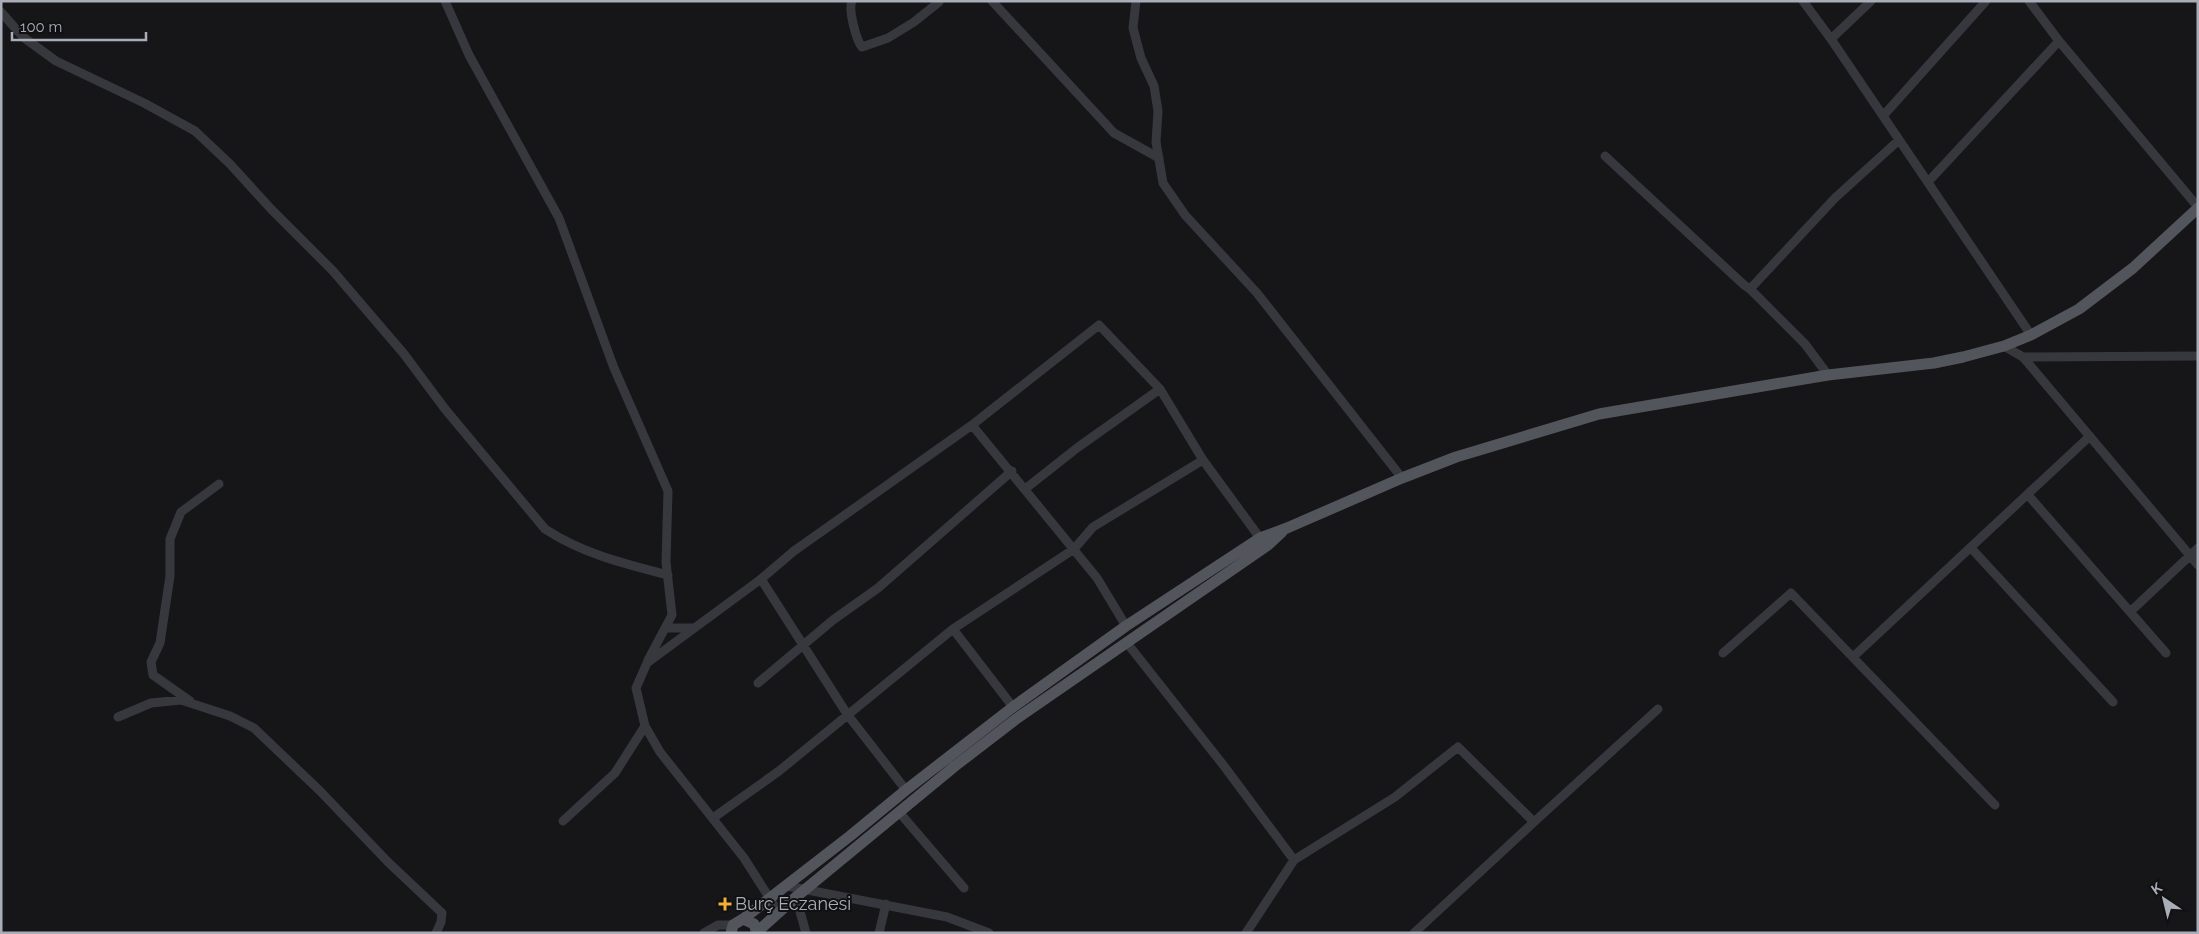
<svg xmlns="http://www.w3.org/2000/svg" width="2199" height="934" font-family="Raleway,sans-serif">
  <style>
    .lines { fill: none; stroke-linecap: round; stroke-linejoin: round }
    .minor { stroke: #37383d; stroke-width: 9 }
    .major { stroke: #53555c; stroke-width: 11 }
    .poi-dot { fill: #f2b134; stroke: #111113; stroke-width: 2 }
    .labels { text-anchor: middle; stroke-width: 4; stroke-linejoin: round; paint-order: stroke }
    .poi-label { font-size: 18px; fill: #a8adb8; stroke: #111113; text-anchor: start }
  </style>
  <rect width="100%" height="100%" fill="#161618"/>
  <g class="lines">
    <path class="minor" d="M 445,1 L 469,55 L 559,218 L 614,368 L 668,491 L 666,562 L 672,615 L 648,660
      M 852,1 C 848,9 856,40 862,47 L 888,38 L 914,22 L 939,2
      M 992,1 L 1114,133 L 1159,158
      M 1136,1 L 1133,28 L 1141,58 L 1154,86 L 1158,111 L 1156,142 L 1163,183 L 1185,215 L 1257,293 L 1402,478
      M 1803,1 L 1831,39 L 2031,335
      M 2029,1 L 2059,41 L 2198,207
      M 1,12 L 23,37 L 56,61 L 144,103 L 195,131 L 230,164 L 271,209 L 333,271 L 404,354 L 445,409 L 545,529 C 583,554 625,564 668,575
      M 1831,39 L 1871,1
      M 1883,116 L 1986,1
      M 1605,156 L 1744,285 L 1750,289 L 1805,344 L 1828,375
      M 1928,182 L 2059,41
      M 1750,289 L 1835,198 L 1899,140
      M 2004,346 L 2023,357 L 2198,356
      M 2023,357 L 2198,565
      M 1160,389 L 1203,460 L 1260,538
      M 972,425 L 1097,578 L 1126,626
      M 2028,495 L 2166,653
      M 1971,548 L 2113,702
      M 761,579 L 847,714 L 906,790
      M 2130,612 L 2198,548
      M 666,628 L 693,628
      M 953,629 L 1013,707
      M 1127,643 L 1224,766 L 1294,860 L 1395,797 L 1458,747 L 1534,822 L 1658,709
      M 1723,653 L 1791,593 L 1995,805
      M 1853,657 L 2090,436
      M 758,683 L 833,620 L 878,588 L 1012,471
      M 190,701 L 153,675 L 151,662 L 160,643 L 170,576 L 170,539 L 181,512 L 219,484
      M 118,717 L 151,703 L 181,700 L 230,716 L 254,728 L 320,791 L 388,862 L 442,913 L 441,922 L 436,933
      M 899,812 L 964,888
      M 713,818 L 779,771 L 953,629 L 1074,549 L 1093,527 L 1203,460
      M 563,821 L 615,773 L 645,726
      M 787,886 L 947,917 L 989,933
      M 796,897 L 806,933
      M 779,913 L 744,858 L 660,752 L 645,726 L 636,688 L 647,663 L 761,579 L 794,551 L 972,425 L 1099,325 L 1160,389 L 1077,448 L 1025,489
      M 704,933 L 718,925 L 733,925
      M 879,933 L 886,904
      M 1246,933 L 1294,860
      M 1414,933 L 1534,822"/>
    <path class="major" d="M 743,919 L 850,836 L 906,790 L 1013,707 L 1126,626 L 1260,538 L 1287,528 L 1402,478 L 1456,457 L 1599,414 L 1828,375 L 1934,363 L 1963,357 L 2004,346 L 2031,335 L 2079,309 L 2133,268 L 2198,208
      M 757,932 L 796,897 L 955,766 L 1016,719 L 1268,545 L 1282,532
      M 731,933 L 733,925 L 743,919 L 754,924 L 757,933"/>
  </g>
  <path class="poi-dot" d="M722.5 896.5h5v5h5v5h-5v5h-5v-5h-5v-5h5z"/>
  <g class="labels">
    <g class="poi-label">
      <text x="735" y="910">Burç Eczanesi</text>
    </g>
  </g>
  <rect width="2199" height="934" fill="none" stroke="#a8adb8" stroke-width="5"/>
  <g transform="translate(2164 899) rotate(325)" stroke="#111113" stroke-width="4" paint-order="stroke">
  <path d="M0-4L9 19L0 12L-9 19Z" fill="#a8adb8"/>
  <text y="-8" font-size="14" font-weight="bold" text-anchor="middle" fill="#a8adb8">K</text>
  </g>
  <path d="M12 32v8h134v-8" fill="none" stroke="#a8adb8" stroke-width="2.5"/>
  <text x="20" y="32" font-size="15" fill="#a8adb8" stroke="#111113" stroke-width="4" paint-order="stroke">100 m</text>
</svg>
